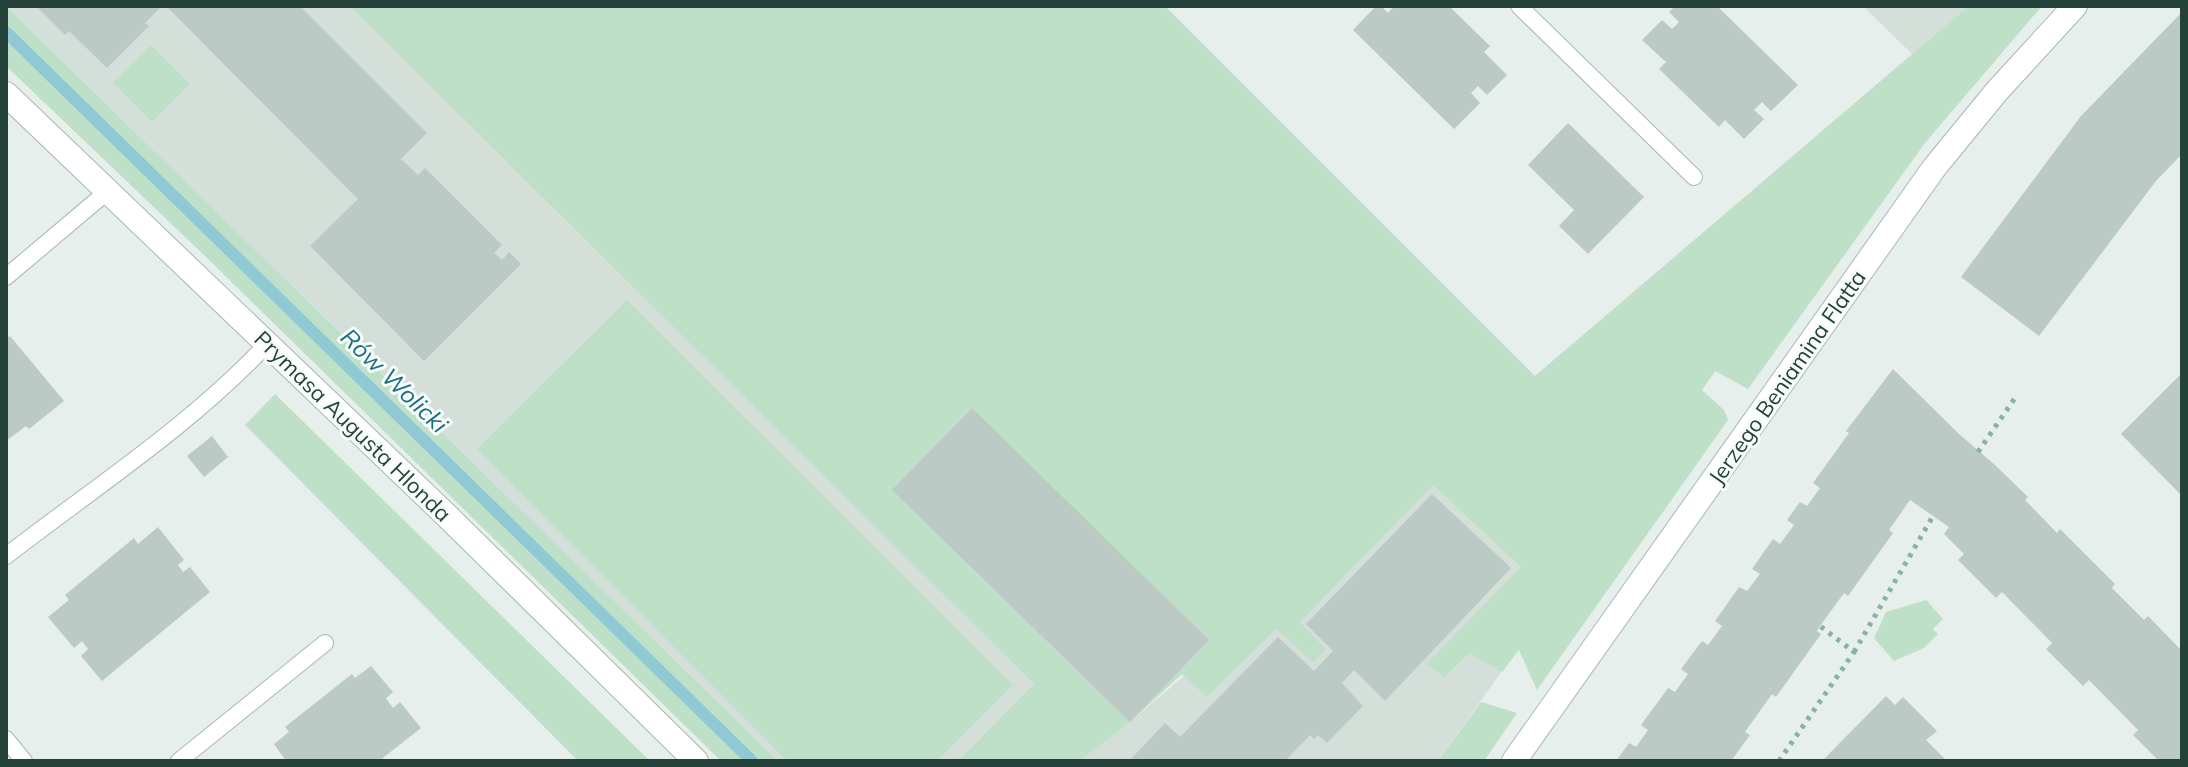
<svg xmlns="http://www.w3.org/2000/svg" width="2188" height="767" font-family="Mulish,sans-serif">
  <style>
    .built { fill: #d4dfda }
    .green { fill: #bfe0c8 }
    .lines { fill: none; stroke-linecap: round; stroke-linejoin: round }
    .stream { stroke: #8ec9d4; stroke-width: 12 }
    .building { fill: #bbcac4 }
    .service-casing { stroke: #a8b8b2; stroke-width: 18 }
    .minor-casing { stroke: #a8b8b2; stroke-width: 26 }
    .path { stroke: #86b3a5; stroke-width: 5; stroke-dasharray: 4 6; stroke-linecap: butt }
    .service { stroke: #fff; stroke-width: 16 }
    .minor { stroke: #fff; stroke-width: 24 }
    .labels { text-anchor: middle; stroke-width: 6; stroke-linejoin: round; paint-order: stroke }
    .street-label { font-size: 22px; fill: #24423a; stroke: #f7fbf9 }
    .water-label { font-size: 24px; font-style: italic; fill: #1c6f80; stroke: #f7fbf9 }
  </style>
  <rect width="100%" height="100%" fill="#e6efeb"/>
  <path class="built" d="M 6,6 L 349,6 L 1097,746 L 1130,722 L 1912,54 L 1863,6 L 1990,6 L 1844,189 L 1438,761 L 778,761 Z"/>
  <path class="green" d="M 6,6 L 778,761 L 721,761 L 205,256 L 6,66 Z
    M 349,6 L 1165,6 L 1535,376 L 1969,6 L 2042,6 L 1925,143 L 1748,389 L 1715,371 L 1702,390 L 1724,410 L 1728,420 L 1537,690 L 1519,650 L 1502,672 L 1469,653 L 1444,677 L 1426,664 L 1521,567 L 1433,485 L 1300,622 L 1326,649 L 1313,662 L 1276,629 L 1207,697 L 1182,674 L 1130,722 L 1079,761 L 958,761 L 1034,684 Z
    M 151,45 L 190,84 L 152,122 L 113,83 Z
    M 627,300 L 1013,685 L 937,761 L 787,761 L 477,449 Z
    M 275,394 L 650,761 L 578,761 L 245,425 Z
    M 1926,600 L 1943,619 L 1933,629 L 1938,634 L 1924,648 L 1894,661 L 1874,638 L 1886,612 Z
    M 1481,702 L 1517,713 L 1484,761 L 1438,761 Z"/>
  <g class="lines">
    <path class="stream" d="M 6,32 L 752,761"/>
  </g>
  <path class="building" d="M 36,6 L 162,6 L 145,23 L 149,26 L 107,68 L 69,31 L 65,35 Z
    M 166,6 L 300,6 L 427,133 L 401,159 L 418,175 L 425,168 L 502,245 L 494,253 L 502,260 L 509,252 L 521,264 L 424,361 L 310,246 L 358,199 Z
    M 1376,6 L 1381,6 L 1388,13 L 1394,6 L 1449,6 L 1490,46 L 1484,52 L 1507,75 L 1487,95 L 1478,86 L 1471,93 L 1480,103 L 1454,129 L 1353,30 Z
    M 1675,6 L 1717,6 L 1798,85 L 1771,111 L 1762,102 L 1754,110 L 1764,119 L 1744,139 L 1725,120 L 1719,127 L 1659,69 L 1666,62 L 1642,40 L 1662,20 L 1672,29 L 1679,22 L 1669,12 Z
    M 2182,12 L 2182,154 L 2156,181 L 2039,336 L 1961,277 L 2081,116 Z
    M 1568,123 L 1644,197 L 1588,254 L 1559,226 L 1574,210 L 1528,165 Z
    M 10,336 L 64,401 L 29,429 L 26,426 L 6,441 L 6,339 Z
    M 1893,369 L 1959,434 L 1995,465 L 2028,497 L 2025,500 L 2057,533 L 2060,529 L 2115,584 L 2112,588 L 2144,620 L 2148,616 L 2182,651 L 2182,761 L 2159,761 L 2133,735 L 2138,730 L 2089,680 L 2083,686 L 2046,649 L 2052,643 L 2002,592 L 1996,598 L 1958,560 L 1964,554 L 1944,534 L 1949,527 L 1910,500 L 1889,530 L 1893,533 L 1848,596 L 1844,593 L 1820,626 L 1817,631 L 1821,634 L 1776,697 L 1772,694 L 1745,732 L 1750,735 L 1731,761 L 1616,761 L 1629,743 L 1636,747 L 1648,730 L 1641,725 L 1668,688 L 1675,692 L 1688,674 L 1681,669 L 1702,641 L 1708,645 L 1722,626 L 1715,621 L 1739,587 L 1747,591 L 1760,574 L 1752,569 L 1773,539 L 1780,544 L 1794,525 L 1787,520 L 1800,502 L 1807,506 L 1820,488 L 1813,483 L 1849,433 L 1846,431 Z
    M 2182,373 L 2182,496 L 2121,434 Z
    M 972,408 L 1209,640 L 1130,722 L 892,490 Z
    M 212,436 L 228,457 L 204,477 L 187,456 Z
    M 1432,494 L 1511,568 L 1385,701 L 1354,670 L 1342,683 L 1363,706 L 1327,743 L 1318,735 L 1314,739 L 1310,735 L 1285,761 L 1129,761 L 1165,723 L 1180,737 L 1278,637 L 1314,671 L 1333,651 L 1306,624 Z
    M 158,527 L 184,560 L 178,565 L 183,572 L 190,567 L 210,592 L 102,681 L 81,656 L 88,649 L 82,641 L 74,648 L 48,617 L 69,600 L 65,595 L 134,538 L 138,544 Z
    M 371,666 L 393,692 L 386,698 L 393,708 L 400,702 L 421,728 L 379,761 L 286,761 L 274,744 L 289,732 L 285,727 L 352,674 L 355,678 Z
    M 1886,696 L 1895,705 L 1903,697 L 1937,731 L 1926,740 L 1947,761 L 1822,761 Z"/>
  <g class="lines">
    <g class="service-casing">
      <path id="service" d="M 1519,6 L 1694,177
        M 6,277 L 108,191
        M 6,556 C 94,488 191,425 267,344
        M 6,739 L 24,761
        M 179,761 L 325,643"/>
    </g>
    <g class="minor-casing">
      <path id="minor" d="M 6,94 L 445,514 L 696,761
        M 1514,761 L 1934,168 L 1997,91 L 2075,6"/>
    </g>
    <path class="path" d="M 1978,452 L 2015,398
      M 1854,652 L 1933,516
      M 1779,761 L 1854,652 L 1820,626"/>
    <use href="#service" class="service"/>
    <use href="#minor" class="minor"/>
  </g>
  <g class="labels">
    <g class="street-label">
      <text transform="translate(1787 377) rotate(-55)" y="8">Jerzego Beniamina Flatta</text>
      <text transform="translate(353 426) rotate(44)" y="8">Prymasa Augusta Hlonda</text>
    </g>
    <g class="water-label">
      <text transform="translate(394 381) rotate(44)" y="8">Rów Wolicki</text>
    </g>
  </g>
  <rect width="2188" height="767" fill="none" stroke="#24423a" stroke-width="16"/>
</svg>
